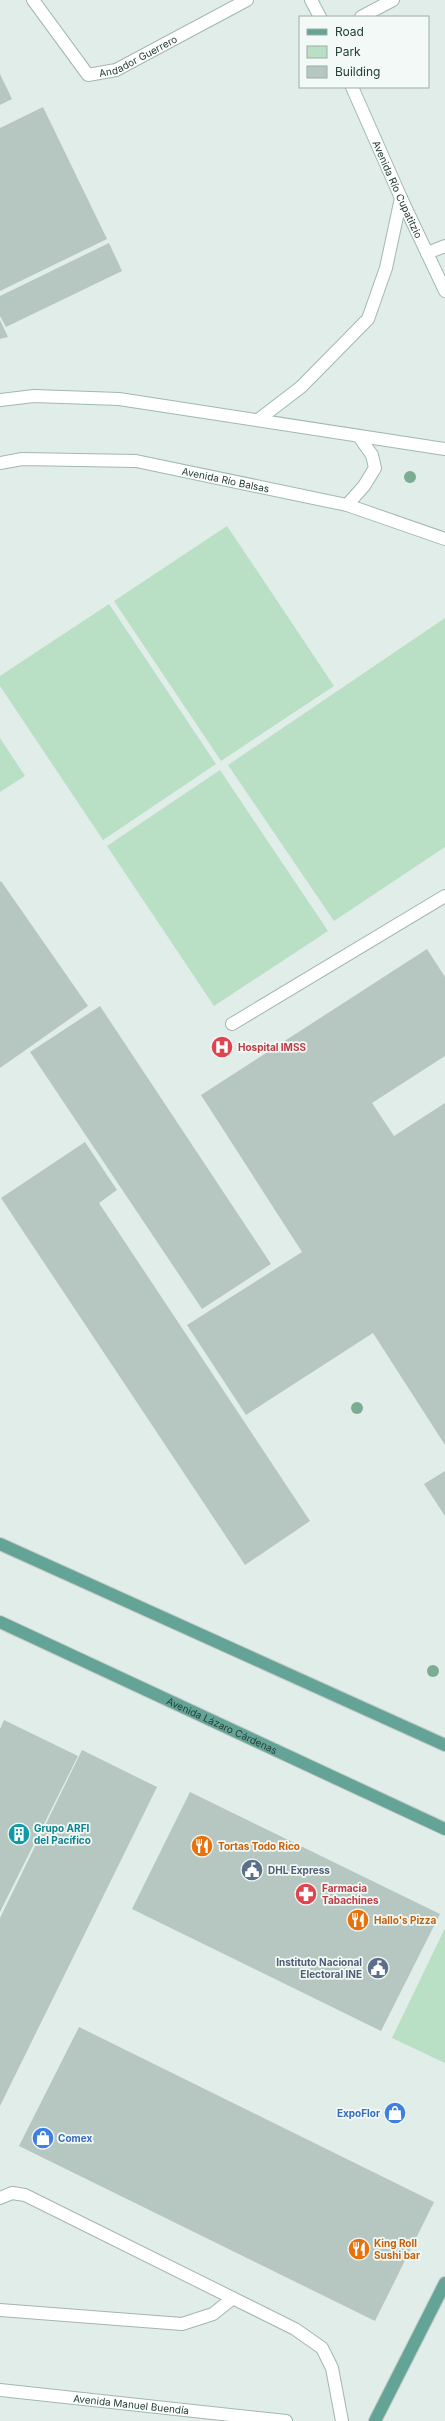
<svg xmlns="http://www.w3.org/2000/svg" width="445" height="2421" font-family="Inter,sans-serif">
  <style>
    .green { fill: #b9dfc5 }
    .building { fill: #b6c7c1 }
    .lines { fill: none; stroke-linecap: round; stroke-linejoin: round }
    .lane-casing { stroke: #a4b5b0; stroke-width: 14 }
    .street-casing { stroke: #a4b5b0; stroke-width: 14 }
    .secondary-casing { stroke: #9fb9b1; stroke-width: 14 }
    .primary-casing { stroke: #c1c9c7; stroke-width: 14 }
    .lane { stroke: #fff; stroke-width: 12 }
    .street { stroke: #fff; stroke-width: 12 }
    .secondary { stroke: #fff; stroke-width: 12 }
    .primary { stroke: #64a497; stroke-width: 12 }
    .tree { fill: #7cac92 }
    .labels { text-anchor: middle; stroke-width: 3.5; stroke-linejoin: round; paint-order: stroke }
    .street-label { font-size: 10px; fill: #213e38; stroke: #f2f9f6 }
    .health-label { font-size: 10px; font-weight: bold; fill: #be3a42; stroke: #f2f9f6; text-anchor: start }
    .culture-label { font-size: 10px; font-weight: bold; fill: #0d838f; stroke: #f2f9f6; text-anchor: start }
    .food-label { font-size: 10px; font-weight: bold; fill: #c56008; stroke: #f2f9f6; text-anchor: start }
    .service-label { font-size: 10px; font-weight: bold; fill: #4e5e75; stroke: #f2f9f6; text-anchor: start }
    .shop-label { font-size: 10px; font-weight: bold; fill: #366cbe; stroke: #f2f9f6; text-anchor: end }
  </style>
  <rect width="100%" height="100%" fill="#e1ede8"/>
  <path class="green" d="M 227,526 L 334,686 L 221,761 L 114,601 Z
    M 109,604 L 216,764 L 103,840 L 0,686 L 0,676 Z
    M 445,618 L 445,847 L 334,921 L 228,765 Z
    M 0,738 L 25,776 L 0,792 Z
    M 220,770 L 328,931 L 214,1006 L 107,846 Z
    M 445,1928 L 445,2063 L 392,2038 Z"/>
  <path class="building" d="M 0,74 L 12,99 L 0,105 Z
    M 43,107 L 107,239 L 0,291 L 0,128 Z
    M 109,243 L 122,271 L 6,327 L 0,316 L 0,296 Z
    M 0,320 L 8,337 L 0,339 Z
    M 1,881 L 88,1006 L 0,1068 L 0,882 Z
    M 427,949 L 445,977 L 445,1056 L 372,1103 L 394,1136 L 445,1103 L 445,1445 L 373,1333 L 246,1415 L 187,1325 L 302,1252 L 201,1095 Z
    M 100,1006 L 271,1264 L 202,1309 L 30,1052 Z
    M 85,1142 L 117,1190 L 99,1203 L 310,1521 L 245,1565 L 1,1198 Z
    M 445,1471 L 445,1516 L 424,1484 Z
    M 4,1720 L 78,1756 L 0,1912 L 0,1729 Z
    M 82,1750 L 157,1787 L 0,2106 L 0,1918 Z
    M 190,1792 L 440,1914 L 381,2031 L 132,1909 Z
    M 79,2027 L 434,2202 L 375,2321 L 19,2146 Z"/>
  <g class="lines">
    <g class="lane-casing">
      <path id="lane" d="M 232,1024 L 445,896
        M 0,2198 L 12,2193 L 25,2195 L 295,2329 L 322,2348 L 332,2368 L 342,2421
        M 0,2310 L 182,2324 L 213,2314 L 233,2298"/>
    </g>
    <g class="street-casing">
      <g id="street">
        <path id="s1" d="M 33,0 L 88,75 L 116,70 L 247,0"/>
        <path d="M 361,17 L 393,0"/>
        <path d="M 427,253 L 445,246"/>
      </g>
    </g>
    <g class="secondary-casing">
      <g id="secondary">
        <path d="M 311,0 L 320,17"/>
        <path id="s2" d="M 352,87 L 401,198 L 445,291"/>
        <path d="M 0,400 L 34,396 L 119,399 L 445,449"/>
        <path d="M 258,420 L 301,387 L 368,319 L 386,268 L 401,198"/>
        <path id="s3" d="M 0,463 L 22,459 L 136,461 L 347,505 L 445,539"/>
        <path d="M 347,505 L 364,486 L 375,468 L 372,455 L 360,438"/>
        <path id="s4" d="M 0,2390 L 286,2421"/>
      </g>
    </g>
    <g class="primary-casing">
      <g id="primary">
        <path d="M 0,1544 L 445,1745"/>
        <path id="s5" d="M 0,1622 L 445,1829"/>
        <path d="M 375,2421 L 445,2283"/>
      </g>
    </g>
    <use href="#lane" class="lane"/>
    <use href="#street" class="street"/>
    <use href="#secondary" class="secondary"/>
    <use href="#primary" class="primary"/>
  </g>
  <g class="tree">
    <circle cx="410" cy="477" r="6"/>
    <circle cx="357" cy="1408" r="6"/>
    <circle cx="433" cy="1671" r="6"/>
  </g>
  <defs>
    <g id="hospital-disc" transform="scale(1.15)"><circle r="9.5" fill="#e0444e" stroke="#f2f9f6"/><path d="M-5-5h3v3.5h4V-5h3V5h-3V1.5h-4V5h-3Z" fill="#fff"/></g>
    <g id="building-disc" transform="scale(1.15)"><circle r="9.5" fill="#0f9aa8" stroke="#f2f9f6"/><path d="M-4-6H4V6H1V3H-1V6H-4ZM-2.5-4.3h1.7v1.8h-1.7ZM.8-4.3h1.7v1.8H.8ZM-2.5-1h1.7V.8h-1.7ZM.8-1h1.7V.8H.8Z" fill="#fff"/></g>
    <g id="restaurant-disc" transform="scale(1.15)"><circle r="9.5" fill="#e8710a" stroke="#f2f9f6"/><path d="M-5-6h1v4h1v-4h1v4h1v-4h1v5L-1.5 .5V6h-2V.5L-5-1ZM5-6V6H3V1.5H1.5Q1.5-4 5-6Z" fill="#fff"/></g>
    <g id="civic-disc" transform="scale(1.15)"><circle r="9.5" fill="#5c6f8a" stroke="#f2f9f6"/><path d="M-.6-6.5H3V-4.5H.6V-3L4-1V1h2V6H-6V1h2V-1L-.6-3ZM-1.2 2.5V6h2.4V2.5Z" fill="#fff"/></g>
    <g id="pharmacy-disc" transform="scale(1.15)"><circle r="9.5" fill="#e0444e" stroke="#f2f9f6"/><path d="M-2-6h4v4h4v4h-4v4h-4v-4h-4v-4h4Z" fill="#fff"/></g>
    <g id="shop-disc" transform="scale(1.15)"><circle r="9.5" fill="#3f7fe0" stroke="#f2f9f6"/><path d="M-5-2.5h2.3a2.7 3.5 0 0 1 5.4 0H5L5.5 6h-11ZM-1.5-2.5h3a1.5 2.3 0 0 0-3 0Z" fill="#fff"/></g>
  </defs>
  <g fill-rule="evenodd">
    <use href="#hospital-disc" x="222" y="1047"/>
    <use href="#building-disc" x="19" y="1834"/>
    <use href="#restaurant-disc" x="202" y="1846"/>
    <use href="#civic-disc" x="252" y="1870"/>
    <use href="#pharmacy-disc" x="306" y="1894"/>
    <use href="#restaurant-disc" x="358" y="1920"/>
    <use href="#civic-disc" x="378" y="1968"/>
    <use href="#shop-disc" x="395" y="2113"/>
    <use href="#shop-disc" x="43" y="2138"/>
    <use href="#restaurant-disc" x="359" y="2249"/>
  </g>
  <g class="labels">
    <g class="street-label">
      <text dy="4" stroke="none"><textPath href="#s1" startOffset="147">Andador Guerrero</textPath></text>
      <text dy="4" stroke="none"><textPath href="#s2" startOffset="112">Avenida Río Cupatitzio</textPath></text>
      <text dy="4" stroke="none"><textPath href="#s3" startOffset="228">Avenida Río Balsas</textPath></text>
      <text dy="4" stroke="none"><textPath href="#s5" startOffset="245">Avenida Lázaro Cárdenas</textPath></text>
      <text dy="4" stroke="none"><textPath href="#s4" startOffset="132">Avenida Manuel Buendía</textPath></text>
    </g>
    <g class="health-label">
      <text x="238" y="1051">Hospital IMSS</text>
      <text x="322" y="1892">Farmacia<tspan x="322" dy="12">Tabachines</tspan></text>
    </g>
    <g class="culture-label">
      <text x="34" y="1832">Grupo ARFI<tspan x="34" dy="12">del Pacífico</tspan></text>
    </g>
    <g class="food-label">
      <text x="218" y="1850">Tortas Todo Rico</text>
      <text x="374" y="1924">Hallo's Pizza</text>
      <text x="374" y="2247">King Roll<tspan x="374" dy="12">Sushi bar</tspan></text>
    </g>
    <g class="service-label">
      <text x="268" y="1874">DHL Express</text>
      <text x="362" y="1966" text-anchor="end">Instituto Nacional<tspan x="362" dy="12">Electoral INE</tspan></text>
    </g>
    <g class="shop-label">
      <text x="380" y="2117">ExpoFlor</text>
      <text x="58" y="2142" text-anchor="start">Comex</text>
    </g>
  </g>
  <rect x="299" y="16" width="130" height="72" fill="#f2f9f6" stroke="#9eaeaa"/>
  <rect x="307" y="29" width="20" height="6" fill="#64a497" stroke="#9eaeaa"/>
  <text x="335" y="36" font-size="12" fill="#213e38">Road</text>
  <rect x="307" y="46" width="20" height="12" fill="#b9dfc5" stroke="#9eaeaa"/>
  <text x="335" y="56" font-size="12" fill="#213e38">Park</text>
  <rect x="307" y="66" width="20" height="12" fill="#b6c7c1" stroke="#9eaeaa"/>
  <text x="335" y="76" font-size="12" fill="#213e38">Building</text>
</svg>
